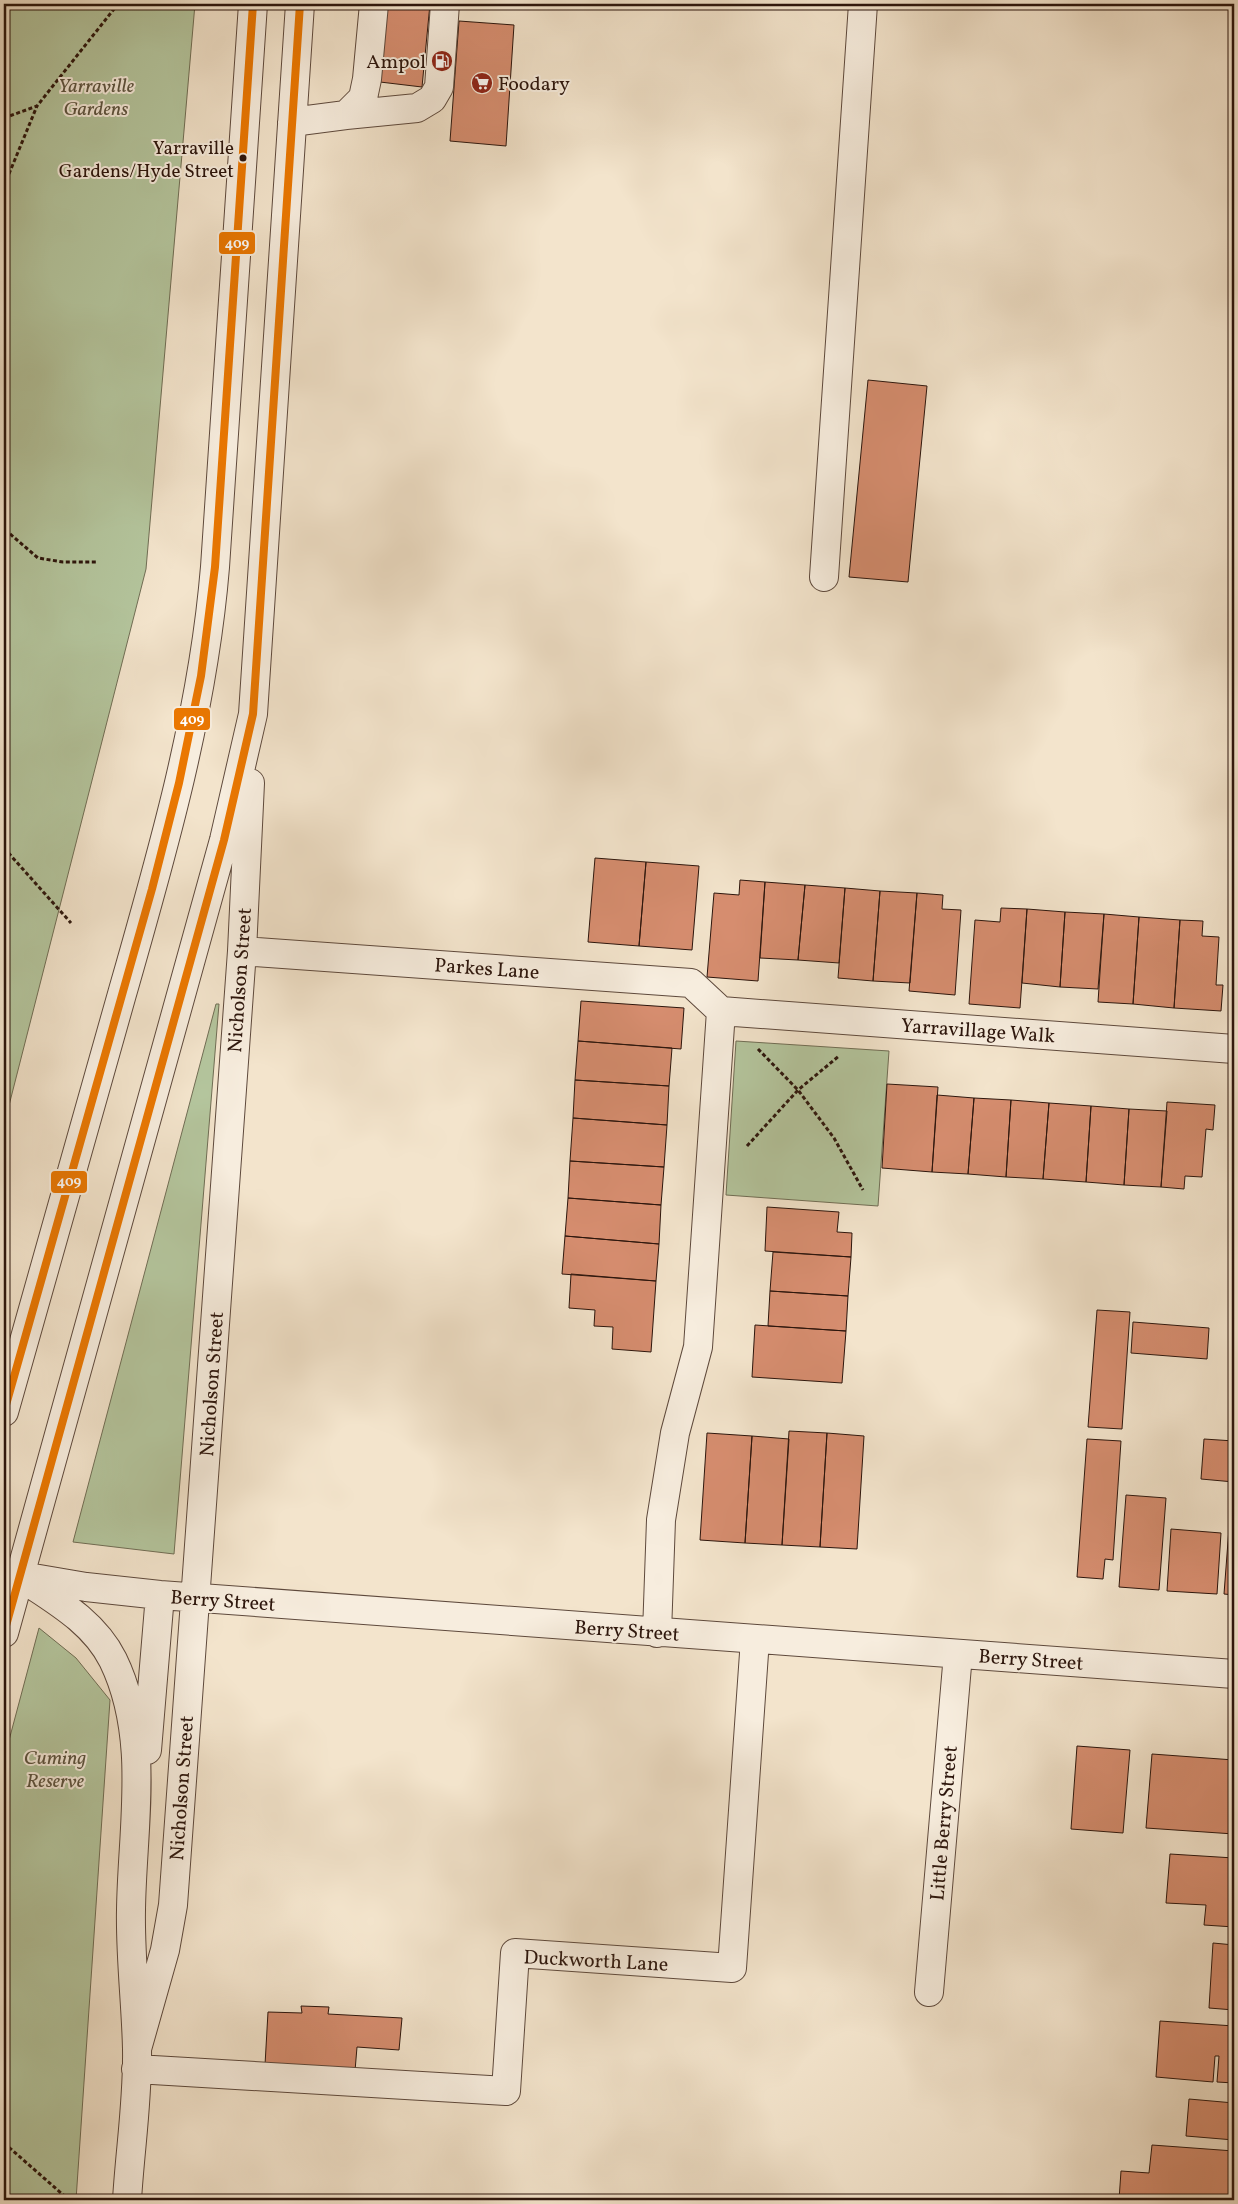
<svg xmlns="http://www.w3.org/2000/svg" width="1238" height="2204" font-family="Vollkorn,serif">
  <style>
    .green { fill: #b4c59d; stroke: #706d54 }
    .building { fill: #d68d6f; stroke: #2c150c }
    .lines { fill: none; stroke-linecap: round; stroke-linejoin: round }
    .minor-casing { stroke: #5e493c; stroke-width: 30 }
    .path { stroke: #2c150c; stroke-width: 3; stroke-dasharray: 4 2.5; stroke-linecap: butt }
    .minor { stroke: #f7edde; stroke-width: 28 }
    .bus-1-casing { stroke: #f7edde; stroke-width: 11 }
    .bus-1 { stroke: #ea7701; stroke-width: 8 }
    .bus-dot { fill: #2c150c; stroke: #f7edde; stroke-width: 2 }
    .labels { text-anchor: middle; stroke-width: 4; stroke-linejoin: round; paint-order: stroke }
    .bus-label { font-size: 19px; fill: #2c150c; stroke: #f7edde; text-anchor: end }
    .poi-label { font-size: 20px; fill: #2c150c; stroke: #f7edde; text-anchor: end }
    .park-label { font-size: 20px; font-style: italic; fill: #5c533f; stroke: #f7edde }
    .street-label { font-size: 20px; fill: #2c150c; stroke: #f7edde }
    .line-badge { stroke: #f7edde; stroke-width: 2 }
    .badge-label { font-size: 14px; text-anchor: middle; font-weight: bold; fill: #fff }
  </style>
  <rect width="100%" height="100%" fill="#f3e4cc"/>
  <filter id="stains"><feTurbulence type="fractalNoise" baseFrequency=".004" numOctaves="4"/><feColorMatrix values="0 0 0 0 .2 0 0 0 0 .09 0 0 0 0 .02 0 0 0 .5 -.17"/></filter>
  <radialGradient id="worn" r=".72"><stop offset=".6" stop-color="#630" stop-opacity="0"/><stop offset="1" stop-color="#630" stop-opacity=".3"/></radialGradient>
  <path class="green" d="M 4,4 L 195,4 L 146,569 L 4,1125 Z
    M 216,1004 L 219,1004 L 174,1554 L 73,1542 Z
    M 736,1041 L 889,1051 L 878,1206 L 726,1195 Z
    M 39,1628 L 76,1658 L 110,1700 L 76,2200 L 4,2200 L 4,1759 Z"/>
  <path class="building" d="M 387,4 L 430,4 L 422,87 L 380,82 Z
    M 459,21 L 514,25 L 506,146 L 450,141 Z
    M 868,380 L 927,386 L 908,582 L 849,577 Z
    M 595,858 L 646,862 L 639,946 L 588,942 Z
    M 646,862 L 699,866 L 692,950 L 639,946 Z
    M 740,880 L 765,882 L 758,981 L 707,977 L 714,893 L 739,895 Z
    M 765,882 L 805,885 L 798,960 L 760,958 Z
    M 805,885 L 845,888 L 839,963 L 798,960 Z
    M 845,888 L 880,891 L 873,981 L 838,978 Z
    M 880,891 L 917,893 L 910,983 L 873,981 Z
    M 917,893 L 943,895 L 942,909 L 961,910 L 955,995 L 909,991 Z
    M 1001,908 L 1027,909 L 1020,1008 L 969,1004 L 975,920 L 1000,922 Z
    M 1027,909 L 1065,912 L 1060,987 L 1022,983 Z
    M 1065,912 L 1104,914 L 1098,989 L 1060,987 Z
    M 1104,914 L 1139,917 L 1133,1004 L 1098,1002 Z
    M 1139,917 L 1180,920 L 1174,1008 L 1133,1004 Z
    M 1180,920 L 1203,921 L 1202,936 L 1219,937 L 1216,985 L 1223,985 L 1221,1011 L 1174,1008 Z
    M 581,1001 L 684,1008 L 681,1049 L 578,1041 Z
    M 578,1041 L 672,1048 L 669,1086 L 575,1080 Z
    M 575,1080 L 669,1086 L 667,1125 L 573,1118 Z
    M 887,1084 L 938,1087 L 932,1172 L 882,1168 Z
    M 937,1095 L 974,1098 L 968,1174 L 932,1172 Z
    M 974,1098 L 1011,1100 L 1006,1177 L 968,1174 Z
    M 1011,1100 L 1049,1103 L 1043,1179 L 1006,1177 Z
    M 1167,1102 L 1215,1105 L 1213,1130 L 1206,1129 L 1202,1177 L 1185,1176 L 1184,1189 L 1161,1187 Z
    M 1049,1103 L 1091,1106 L 1086,1182 L 1043,1179 Z
    M 1091,1106 L 1129,1109 L 1124,1185 L 1086,1182 Z
    M 1129,1109 L 1167,1111 L 1161,1187 L 1124,1185 Z
    M 573,1118 L 667,1125 L 664,1167 L 570,1161 Z
    M 570,1161 L 664,1167 L 661,1205 L 568,1198 Z
    M 568,1198 L 661,1205 L 659,1244 L 565,1236 Z
    M 767,1207 L 839,1212 L 837,1232 L 852,1233 L 851,1257 L 765,1251 Z
    M 565,1236 L 659,1244 L 656,1281 L 562,1274 Z
    M 773,1252 L 851,1257 L 848,1296 L 770,1291 Z
    M 571,1274 L 656,1281 L 651,1352 L 612,1349 L 613,1327 L 594,1326 L 595,1310 L 569,1308 Z
    M 770,1291 L 848,1296 L 846,1331 L 768,1326 Z
    M 1097,1310 L 1130,1312 L 1122,1429 L 1088,1427 Z
    M 1133,1322 L 1209,1328 L 1207,1359 L 1131,1353 Z
    M 755,1325 L 846,1331 L 842,1383 L 752,1377 Z
    M 789,1431 L 827,1433 L 820,1547 L 782,1545 Z
    M 707,1433 L 752,1436 L 745,1543 L 700,1540 Z
    M 827,1433 L 864,1436 L 857,1549 L 820,1547 Z
    M 752,1436 L 789,1439 L 782,1545 L 745,1543 Z
    M 1087,1439 L 1121,1441 L 1113,1560 L 1105,1559 L 1103,1579 L 1077,1577 Z
    M 1204,1439 L 1234,1441 L 1234,1482 L 1201,1479 Z
    M 1126,1495 L 1166,1498 L 1159,1590 L 1119,1587 Z
    M 1229,1528 L 1234,1528 L 1234,1595 L 1224,1594 Z
    M 1171,1529 L 1221,1533 L 1217,1594 L 1167,1591 Z
    M 1077,1746 L 1130,1750 L 1123,1833 L 1071,1829 Z
    M 1152,1754 L 1234,1760 L 1234,1834 L 1146,1828 Z
    M 1170,1854 L 1234,1858 L 1234,1927 L 1204,1925 L 1206,1905 L 1166,1903 Z
    M 1213,1943 L 1234,1945 L 1234,2010 L 1209,2008 Z
    M 301,2006 L 329,2007 L 328,2014 L 402,2018 L 399,2050 L 357,2047 L 355,2071 L 265,2065 L 268,2012 L 302,2013 Z
    M 1160,2021 L 1234,2026 L 1234,2083 L 1217,2082 L 1219,2056 L 1215,2056 L 1213,2082 L 1156,2077 Z
    M 1189,2099 L 1234,2103 L 1234,2140 L 1186,2136 Z
    M 1152,2145 L 1234,2151 L 1234,2200 L 1119,2200 L 1121,2171 L 1149,2173 Z"/>
  <g class="lines">
    <g class="minor-casing">
      <path id="minor" d="M 346,115 L 417,108 L 432,99 L 439,87 L 445,4
        M 292,122 L 346,115 L 363,98 L 367,79 L 374,4
        M 824,577 L 863,4
        M 242,951 L 691,983 L 721,1011
        M 721,1011 L 1234,1049
        M 4,1412 C 43,1273 83,1134 122,994 C 162,854 203,713 215,567 L 253,4
        M 4,1573 L 86,1587 L 160,1595 L 1234,1674
        M 28,1582 C 60,1603 95,1624 113,1660 C 151,1738 132,1827 131,1910 C 130,1956 136,2003 137,2049 C 138,2099 130,2150 127,2200
        M 4,1633 L 224,840 L 253,714 L 300,4
        M 657,1633 L 661,1520 L 675,1433 L 698,1347 L 721,1011
        M 147,1750 L 160,1595
        M 929,1992 L 958,1654
        M 137,2049 L 165,1950 L 173,1905 L 242,951 L 250,783
        M 136,2069 L 506,2091 L 515,1953 L 732,1968 L 755,1639"/>
    </g>
    <path class="path" d="M 4,118 L 37,106 L 118,4
      M 4,186 L 37,106
      M 4,532 L 9,533 L 38,558 L 63,562 L 97,562
      M 4,848 L 71,923
      M 758,1049 L 798,1090 L 834,1138 L 863,1190
      M 747,1146 L 798,1090 L 839,1056
      M 4,1150 L 10,1148
      M 4,2143 L 69,2200"/>
    <use href="#minor" class="minor"/>
    <g class="bus-1-casing">
      <path id="bus-1" d="M 4,1412 L 152,889 L 179,783 L 201,676 L 215,567 L 253,4
        M 4,1633 L 224,840 L 253,714 L 300,4"/>
    </g>
    <use href="#bus-1" class="bus-1"/>
  </g>
  <defs>
    <g id="fuel-disc" transform="scale(1.125)"><circle r="9.5" fill="#8f2418" stroke="#f7edde"/><path d="M-5.5-6h7V0h2V4h1.3V-2.5L3-4.5l.8-.8L6-3V5H2.5V1h-1V6h-7ZM-4.2-4.7v3.2H.2V-4.7Z" fill="#fff"/></g>
    <g id="supermarket-disc" transform="scale(1.125)"><circle r="9.5" fill="#8f2418" stroke="#f7edde"/><path d="M-6-5.5h2.5l.6 2H6L4.5 2H-2.5L-4.4-4H-6ZM-1.5 3.2a1.3 1.3 0 1 0 .1 0ZM3 3.2a1.3 1.3 0 1 0 .1 0Z" fill="#fff"/></g>
  </defs>
  <g fill-rule="evenodd">
    <use href="#fuel-disc" x="442" y="61"/>
    <use href="#supermarket-disc" x="482" y="83"/>
  </g>
  <circle class="bus-dot" cx="243" cy="158" r="4.5"/>
  <g class="labels">
    <g class="bus-label">
      <text x="234" y="154">Yarraville<tspan x="234" dy="23">Gardens/Hyde Street</tspan></text>
    </g>
    <g class="poi-label">
      <text x="426" y="68">Ampol</text>
      <text x="498" y="90" text-anchor="start">Foodary</text>
    </g>
    <g class="park-label">
      <text x="96" y="92">Yarraville<tspan x="96" dy="23">Gardens</tspan></text>
      <text x="55" y="1764">Cuming<tspan x="55" dy="23">Reserve</tspan></text>
    </g>
    <g class="street-label">
      <text transform="translate(487 968) rotate(4)" y="7">Parkes Lane</text>
      <text transform="translate(239 980) rotate(-86)" y="7">Nicholson Street</text>
      <text transform="translate(978 1030) rotate(4)" y="7">Yarravillage Walk</text>
      <text transform="translate(211 1384) rotate(-86)" y="7">Nicholson Street</text>
      <text transform="translate(223 1600) rotate(4)" y="7">Berry Street</text>
      <text transform="translate(627 1630) rotate(4)" y="7">Berry Street</text>
      <text transform="translate(1031 1659) rotate(4)" y="7">Berry Street</text>
      <text transform="translate(181 1788) rotate(-86)" y="7">Nicholson Street</text>
      <text transform="translate(943 1823) rotate(-85)" y="7">Little Berry Street</text>
      <text transform="translate(596 1960) rotate(3)" y="7">Duckworth Lane</text>
    </g>
  </g>
  <g class="line-badge">
    <rect x="218" y="231" width="38" height="24" rx="5" fill="#ea7701"/>
    <rect x="173" y="707" width="38" height="24" rx="5" fill="#ea7701"/>
    <rect x="50" y="1170" width="38" height="24" rx="5" fill="#ea7701"/>
  </g>
  <g class="badge-label">
    <text x="237" y="248">409</text>
    <text x="192" y="724">409</text>
    <text x="69" y="1186">409</text>
  </g>
  <rect width="1238" height="2204" fill="none" stroke="#f3e4cc" stroke-width="20"/>
  <rect x="5" y="5" width="1228" height="2194" fill="none" stroke="#2c150c" stroke-width="2.5"/>
  <rect x="10" y="10" width="1218" height="2184" fill="none" stroke="#2c150c"/>
  <rect width="100%" height="100%" filter="url(#stains)"/>
  <rect width="100%" height="100%" fill="url(#worn)"/>
</svg>
